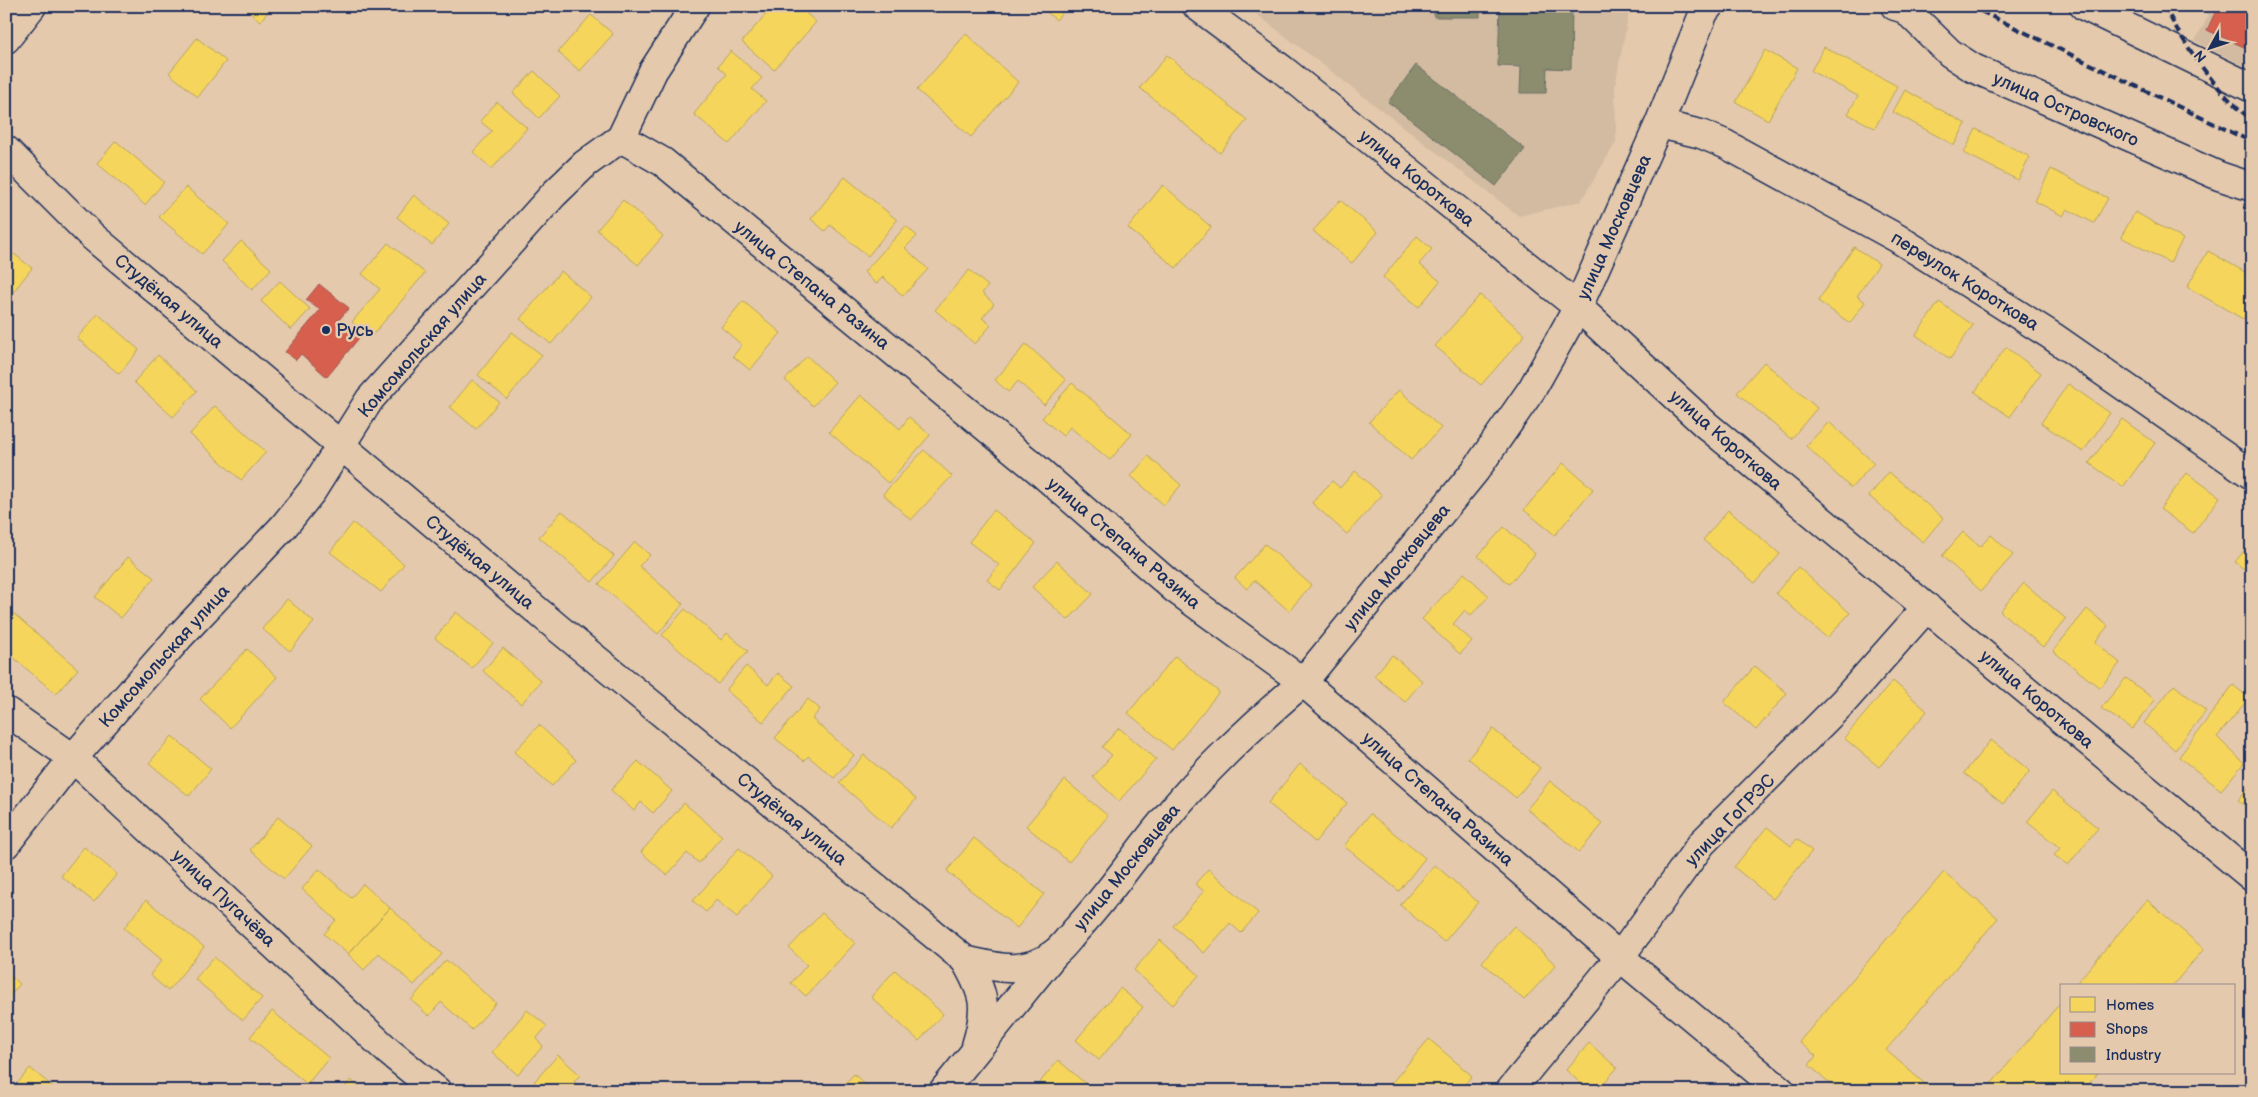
<svg xmlns="http://www.w3.org/2000/svg" width="2258" height="1097" font-family="'Balsamiq Sans',sans-serif">
  <style>
    .built { fill: #d2bba1 }
    .homes { fill: #f6d55c; stroke: #b4a35d }
    .shops { fill: #d6604d; stroke: #9e5152 }
    .industry { fill: #8c8c6e; stroke: #6a7069 }
    .lines { fill: none; stroke-linecap: round; stroke-linejoin: round }
    .street-casing { stroke: #1b2f5e; stroke-width: 31 }
    .secondary-casing { stroke: #1b2f5e; stroke-width: 31 }
    .street { stroke: #e4c9ac; stroke-width: 28 }
    .secondary { stroke: #e4c9ac; stroke-width: 28 }
    .rail { stroke: #1b2f5e; stroke-width: 4; stroke-dasharray: 8 4; stroke-linecap: butt }
    .poi-dot { fill: #1b2f5e; stroke: #e4c9ac; stroke-width: 2 }
    .labels { text-anchor: middle; stroke-width: 5; stroke-linejoin: round; paint-order: stroke }
    .street-label { font-size: 18px; fill: #1b2f5e; stroke: #e4c9ac }
    .poi-label { font-size: 18px; fill: #1b2f5e; stroke: #e4c9ac; text-anchor: start }
  </style>
  <rect width="100%" height="100%" fill="#e4c9ac"/>
  <filter id="ink" filterUnits="userSpaceOnUse"><feTurbulence type="fractalNoise" baseFrequency=".02" numOctaves="2"/><feDisplacementMap in="SourceGraphic" scale="10" xChannelSelector="R" yChannelSelector="G"/><feConvolveMatrix kernelMatrix="1 2 1 2 8 2 1 2 1" color-interpolation-filters="sRGB"/></filter>
  <g filter="url(#ink)">
    <path class="built" d="M 1246,6 L 1630,6 L 1615,86 L 1616,142 L 1581,201 L 1519,216 Z
      M 2194,6 L 2252,6 L 2252,70 L 2195,41 L 2209,15 Z"/>
    <path class="homes" d="M 243,6 L 273,6 L 260,21 Z
      M 773,6 L 798,6 L 816,22 L 774,70 L 742,42 Z
      M 1040,6 L 1068,6 L 1056,20 Z
      M 591,15 L 613,34 L 580,71 L 558,52 Z
      M 966,34 L 1018,82 L 971,137 L 917,90 Z
      M 197,38 L 226,61 L 198,97 L 169,73 Z
      M 1824,47 L 1897,86 L 1875,128 L 1848,114 L 1858,96 L 1811,71 Z
      M 1765,50 L 1797,68 L 1768,120 L 1736,102 Z
      M 731,51 L 762,78 L 752,89 L 766,101 L 729,144 L 694,114 L 727,74 L 718,66 Z
      M 1167,55 L 1247,120 L 1220,153 L 1140,88 Z
      M 534,71 L 560,96 L 539,118 L 513,93 Z
      M 1905,90 L 1966,124 L 1954,145 L 1893,112 Z
      M 497,102 L 527,128 L 492,169 L 473,152 L 492,131 L 480,121 Z
      M 1976,129 L 2030,157 L 2018,180 L 1964,153 Z
      M 116,141 L 164,182 L 145,205 L 97,163 Z
      M 2051,169 L 2108,198 L 2094,223 L 2067,209 L 2063,216 L 2035,201 Z
      M 845,177 L 897,220 L 868,256 L 830,225 L 825,231 L 811,219 Z
      M 1163,185 L 1211,227 L 1176,268 L 1128,228 Z
      M 186,187 L 229,224 L 202,254 L 159,217 Z
      M 414,195 L 449,224 L 432,245 L 397,217 Z
      M 623,200 L 663,236 L 638,265 L 597,230 Z
      M 1340,200 L 1378,232 L 1352,263 L 1313,231 Z
      M 2135,212 L 2183,239 L 2170,263 L 2121,237 Z
      M 906,226 L 917,236 L 905,248 L 928,269 L 903,296 L 883,277 L 876,284 L 864,272 Z
      M 1417,236 L 1432,249 L 1419,264 L 1440,281 L 1419,307 L 1383,277 Z
      M 241,241 L 271,269 L 252,290 L 222,261 Z
      M 388,243 L 425,273 L 370,338 L 352,322 L 380,289 L 362,274 Z
      M 1854,247 L 1879,264 L 1857,296 L 1865,302 L 1850,323 L 1818,301 Z
      M 2208,251 L 2252,276 L 2252,304 L 2243,319 L 2187,287 Z
      M 14,254 L 32,268 L 6,301 L 6,264 Z
      M 969,270 L 988,286 L 982,293 L 994,304 L 982,318 L 991,325 L 975,344 L 935,310 Z
      M 561,271 L 591,297 L 551,344 L 520,319 Z
      M 280,281 L 310,309 L 291,330 L 261,301 Z
      M 1480,295 L 1525,335 L 1481,385 L 1435,346 Z
      M 743,301 L 781,333 L 750,370 L 733,356 L 742,345 L 721,327 Z
      M 1939,302 L 1973,325 L 1950,359 L 1916,335 Z
      M 98,314 L 139,350 L 119,374 L 77,338 Z
      M 512,332 L 542,355 L 507,399 L 478,375 Z
      M 1026,344 L 1066,380 L 1044,405 L 1018,381 L 1008,392 L 995,380 Z
      M 2006,347 L 2041,373 L 2010,417 L 1975,392 Z
      M 158,355 L 197,391 L 173,417 L 134,382 Z
      M 807,356 L 835,382 L 813,406 L 785,380 Z
      M 1764,362 L 1817,408 L 1791,439 L 1737,393 Z
      M 472,380 L 499,402 L 476,429 L 450,407 Z
      M 1072,383 L 1132,434 L 1110,460 L 1070,427 L 1063,436 L 1042,418 Z
      M 2068,384 L 2110,413 L 2083,452 L 2041,423 Z
      M 1399,390 L 1441,428 L 1411,460 L 1369,422 Z
      M 861,395 L 900,429 L 909,417 L 930,435 L 888,483 L 829,432 Z
      M 215,406 L 266,452 L 241,480 L 190,434 Z
      M 2122,419 L 2155,443 L 2123,487 L 2089,463 Z
      M 1829,422 L 1874,463 L 1851,488 L 1806,446 Z
      M 924,450 L 952,476 L 911,520 L 883,494 Z
      M 1148,456 L 1181,485 L 1164,505 L 1131,476 Z
      M 1563,463 L 1593,489 L 1555,535 L 1524,510 Z
      M 1355,471 L 1382,495 L 1347,534 L 1312,503 L 1332,481 L 1340,488 Z
      M 1889,472 L 1943,518 L 1923,542 L 1869,496 Z
      M 2187,473 L 2220,497 L 2193,533 L 2160,509 Z
      M 994,510 L 1036,543 L 1000,590 L 987,580 L 999,565 L 969,542 Z
      M 1728,510 L 1780,554 L 1755,583 L 1703,540 Z
      M 562,511 L 614,556 L 592,582 L 539,537 Z
      M 353,523 L 404,564 L 381,592 L 330,552 Z
      M 1504,527 L 1535,554 L 1509,584 L 1478,556 Z
      M 1963,532 L 1980,547 L 1991,535 L 2013,555 L 1981,591 L 1942,556 Z
      M 2252,541 L 2252,575 L 2235,562 Z
      M 635,542 L 650,555 L 639,566 L 683,604 L 658,634 L 599,584 Z
      M 1265,544 L 1311,585 L 1289,611 L 1254,580 L 1247,589 L 1235,578 Z
      M 128,557 L 154,578 L 121,618 L 95,597 Z
      M 1057,561 L 1093,594 L 1068,620 L 1032,587 Z
      M 1798,567 L 1850,613 L 1827,638 L 1776,593 Z
      M 1464,573 L 1489,596 L 1471,615 L 1465,610 L 1453,624 L 1472,641 L 1460,654 L 1422,619 Z
      M 2024,583 L 2066,619 L 2043,647 L 2000,611 Z
      M 287,599 L 314,622 L 290,651 L 262,629 Z
      M 7,608 L 78,669 L 56,694 L 6,651 Z
      M 685,609 L 721,640 L 727,633 L 748,651 L 718,684 L 662,635 Z
      M 2087,609 L 2108,626 L 2095,642 L 2120,663 L 2100,688 L 2053,651 Z
      M 456,612 L 493,643 L 472,668 L 435,638 Z
      M 503,648 L 541,681 L 521,704 L 483,671 Z
      M 247,649 L 277,677 L 230,728 L 200,699 Z
      M 1392,655 L 1422,681 L 1405,702 L 1374,676 Z
      M 1175,656 L 1219,692 L 1172,750 L 1128,713 Z
      M 746,666 L 768,685 L 778,673 L 794,686 L 763,722 L 726,690 Z
      M 1755,666 L 1787,693 L 1756,730 L 1724,702 Z
      M 2126,678 L 2155,700 L 2132,729 L 2101,708 Z
      M 1893,681 L 1927,711 L 1879,767 L 1844,738 Z
      M 2174,685 L 2206,711 L 2175,750 L 2144,723 Z
      M 2233,685 L 2249,698 L 2217,737 L 2244,763 L 2221,790 L 2179,757 Z
      M 808,699 L 820,709 L 812,719 L 854,755 L 834,778 L 808,756 L 804,761 L 775,738 Z
      M 539,725 L 576,760 L 552,786 L 514,752 Z
      M 1119,728 L 1156,759 L 1119,801 L 1093,777 L 1112,755 L 1102,747 Z
      M 1493,729 L 1540,768 L 1516,798 L 1468,758 Z
      M 172,736 L 211,769 L 189,796 L 149,763 Z
      M 1991,740 L 2030,771 L 2003,804 L 1964,773 Z
      M 864,755 L 916,799 L 891,828 L 839,783 Z
      M 638,761 L 672,791 L 653,813 L 641,802 L 634,811 L 611,790 Z
      M 1300,764 L 1347,803 L 1315,842 L 1268,803 Z
      M 1065,780 L 1108,816 L 1069,862 L 1026,826 Z
      M 1550,781 L 1603,824 L 1579,852 L 1527,809 Z
      M 2252,783 L 2252,811 L 2238,800 Z
      M 2052,791 L 2098,828 L 2068,865 L 2054,855 L 2060,848 L 2027,822 Z
      M 684,803 L 722,836 L 699,863 L 687,853 L 667,875 L 641,852 Z
      M 1370,814 L 1425,858 L 1399,891 L 1344,846 Z
      M 278,817 L 312,846 L 284,879 L 250,850 Z
      M 1767,827 L 1791,846 L 1797,839 L 1812,851 L 1773,899 L 1734,867 Z
      M 974,838 L 1044,894 L 1017,928 L 947,871 Z
      M 84,847 L 117,874 L 94,902 L 61,876 Z
      M 739,848 L 772,876 L 737,917 L 716,900 L 706,912 L 693,901 Z
      M 1435,865 L 1478,902 L 1444,942 L 1400,905 Z
      M 319,869 L 351,898 L 363,884 L 390,908 L 348,954 L 324,934 L 336,920 L 302,889 Z
      M 1208,869 L 1258,913 L 1241,933 L 1230,923 L 1204,953 L 1173,926 L 1204,891 L 1195,884 Z
      M 1944,872 L 1998,918 L 1886,1050 L 1933,1091 L 1839,1091 L 1809,1065 L 1816,1056 L 1799,1042 Z
      M 146,900 L 204,947 L 168,991 L 150,975 L 162,960 L 124,928 Z
      M 2147,900 L 2204,949 L 2172,986 L 2074,986 Z
      M 390,908 L 442,954 L 414,985 L 379,953 L 364,970 L 348,954 Z
      M 822,913 L 855,943 L 806,996 L 791,983 L 807,965 L 789,948 Z
      M 1514,926 L 1556,965 L 1524,1000 L 1482,962 Z
      M 1160,940 L 1199,975 L 1173,1005 L 1134,970 Z
      M 214,957 L 262,998 L 243,1020 L 195,979 Z
      M 446,960 L 496,1003 L 472,1030 L 441,1002 L 429,1016 L 411,1000 Z
      M 895,970 L 943,1014 L 919,1041 L 871,997 Z
      M 6,972 L 20,984 L 6,1000 Z
      M 1120,988 L 1143,1007 L 1099,1060 L 1076,1040 Z
      M 2062,1001 L 2062,1073 L 2098,1073 L 2083,1091 L 1985,1091 Z
      M 527,1010 L 547,1026 L 536,1039 L 543,1046 L 518,1075 L 492,1052 Z
      M 272,1011 L 329,1058 L 307,1084 L 250,1037 Z
      M 1429,1039 L 1472,1076 L 1459,1091 L 1394,1091 L 1389,1086 Z
      M 1589,1043 L 1617,1068 L 1597,1091 L 1589,1091 L 1566,1070 Z
      M 558,1055 L 580,1075 L 574,1081 L 585,1091 L 543,1091 L 534,1082 Z
      M 1058,1060 L 1094,1091 L 1033,1091 Z
      M 30,1068 L 58,1091 L 11,1091 Z
      M 854,1074 L 872,1091 L 838,1091 Z
      M 351,1080 L 363,1091 L 342,1091 Z"/>
    <path class="shops" d="M 2218,6 L 2252,6 L 2252,35 L 2246,48 L 2207,30 Z
      M 319,284 L 349,308 L 338,321 L 359,338 L 327,377 L 301,354 L 296,360 L 285,352 L 320,310 L 306,300 Z"/>
    <path class="industry" d="M 1434,6 L 1480,6 L 1480,17 L 1434,17 Z
      M 1500,6 L 1572,6 L 1571,69 L 1547,68 L 1546,93 L 1520,93 L 1521,67 L 1498,66 Z
      M 1416,65 L 1525,149 L 1496,186 L 1388,102 Z"/>
    <g class="lines">
      <g class="street-casing">
        <path id="street" d="M 1197,6 L 1283,70 L 1578,307 L 1705,424 L 2252,877
          M 1895,6 L 1905,9 L 1950,53 L 1973,68 L 2219,176 L 2252,187
          M 2084,6 L 2252,88
          M 1659,124 L 1701,134 L 1725,144 L 1897,238 L 2052,336 L 2252,475
          M 621,138 L 663,162 L 1037,469 L 1175,589 L 1303,682 L 1475,471 L 1532,389 L 1578,307 L 1659,124 L 1704,12 L 1709,6
          M 6,711 L 73,758 L 388,1051 L 437,1091
          M 6,844 L 73,758 L 180,636 L 284,526 L 312,491 L 370,399 L 554,194 L 585,164 L 621,138 L 653,71 L 695,6
          M 965,960 C 985,995 988,1006 976,1046
          M 943,1091 L 1055,953
          M 1510,1091 L 1620,957 L 1702,843 L 1843,702 L 1927,607"/>
      </g>
      <g class="secondary-casing">
        <path id="secondary" d="M 6,39 L 32,6
          M 6,150 L 92,236 L 559,629 L 965,960 C 997,968 1026,976 1055,953 C 1063,947 1069,938 1076,930 C 1107,897 1132,859 1161,824 C 1203,771 1252,726 1303,682 L 1620,957 L 1781,1091"/>
      </g>
      <use href="#street" class="street"/>
      <use href="#secondary" class="secondary"/>
      <path class="rail" d="M 1970,6 L 2252,142
        M 2164,6 C 2186,47 2215,91 2252,120"/>
    </g>
  </g>
  <circle class="poi-dot" cx="326" cy="330" r="5"/>
  <g class="labels">
    <g class="street-label">
      <text transform="translate(2066 109) rotate(24)" y="6">улица Островского</text>
      <text transform="translate(1417 178) rotate(39)" y="6">улица Короткова</text>
      <text transform="translate(1614 227) rotate(-66)" y="6">улица Московцева</text>
      <text transform="translate(1965 281) rotate(32)" y="6">переулок Короткова</text>
      <text transform="translate(812 285) rotate(39)" y="6">улица Степана Разина</text>
      <text transform="translate(169 301) rotate(40)" y="6">Студёная улица</text>
      <text transform="translate(422 345) rotate(-49)" y="6">Комсомольская улица</text>
      <text transform="translate(1726 440) rotate(41)" y="6">улица Короткова</text>
      <text transform="translate(1124 543) rotate(40)" y="6">улица Степана Разина</text>
      <text transform="translate(480 562) rotate(40)" y="6">Студёная улица</text>
      <text transform="translate(1397 567) rotate(-51)" y="6">улица Московцева</text>
      <text transform="translate(164 656) rotate(-48)" y="6">Комсомольская улица</text>
      <text transform="translate(2037 699) rotate(40)" y="6">улица Короткова</text>
      <text transform="translate(1438 799) rotate(41)" y="6">улица Степана Разина</text>
      <text transform="translate(792 819) rotate(39)" y="6">Студёная улица</text>
      <text transform="translate(1730 820) rotate(-46)" y="6">улица ГоГРЭС</text>
      <text transform="translate(1127 867) rotate(-51)" y="6">улица Московцева</text>
      <text transform="translate(224 898) rotate(43)" y="6">улица Пугачёва</text>
    </g>
    <g class="poi-label">
      <text x="336" y="336">Русь</text>
    </g>
  </g>
  <rect width="2258" height="1097" fill="none" stroke="#e4c9ac" stroke-width="25"/>
  <rect x="12" y="12" width="2233" height="1072" fill="none" stroke="#1b2f5e" stroke-width="2" filter="url(#ink)"/>
  <rect x="2060" y="984" width="175" height="90" fill="#e4c9ac" stroke="#948b8d"/>
  <rect x="2070" y="997" width="25" height="15" fill="#f6d55c" stroke="#948b8d"/>
  <text x="2106" y="1010" font-size="15" fill="#1b2f5e">Homes</text>
  <rect x="2070" y="1022" width="25" height="15" fill="#d6604d" stroke="#948b8d"/>
  <text x="2106" y="1034" font-size="15" fill="#1b2f5e">Shops</text>
  <rect x="2070" y="1047" width="25" height="15" fill="#8c8c6e" stroke="#948b8d"/>
  <text x="2106" y="1060" font-size="15" fill="#1b2f5e">Industry</text>
  <g transform="translate(2210 48) rotate(230)" stroke="#e4c9ac" stroke-width="4" paint-order="stroke">
  <path d="M0-4L9 19L0 12L-9 19Z" fill="#1b2f5e"/>
  <text y="-8" font-size="14" font-weight="bold" text-anchor="middle" fill="#1b2f5e">N</text>
  </g>
</svg>
